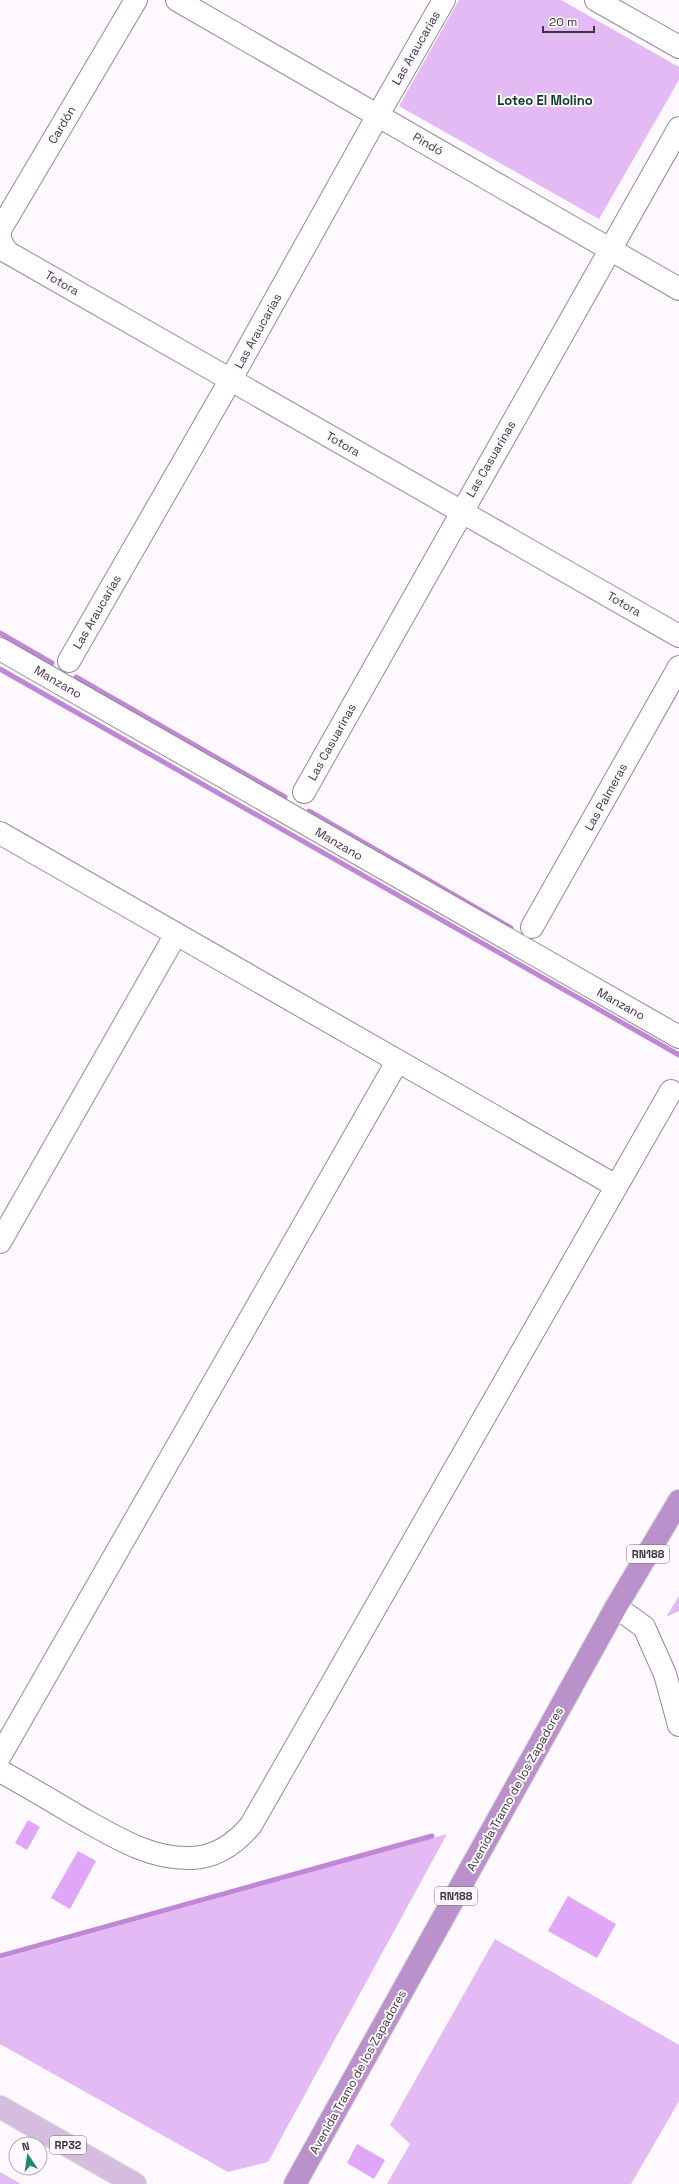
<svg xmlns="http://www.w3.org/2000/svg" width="679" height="2184" font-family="'Space Grotesk',sans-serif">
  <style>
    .green { fill: #e3baf3 }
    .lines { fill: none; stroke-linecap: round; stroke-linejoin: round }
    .stream { stroke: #c087d6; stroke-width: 5 }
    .building { fill: #e0a6f7 }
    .minor-casing { stroke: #938b96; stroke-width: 24 }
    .major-casing { stroke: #d7d7d8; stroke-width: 24 }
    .highway-casing { stroke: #d7d7d8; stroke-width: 24 }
    .minor { stroke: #fff; stroke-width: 22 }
    .major { stroke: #d6bddf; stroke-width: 22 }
    .highway { stroke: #ba91ca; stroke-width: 22 }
    .labels { text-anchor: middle; stroke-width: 4; stroke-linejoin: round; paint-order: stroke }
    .shield { fill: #fdf9ff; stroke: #747076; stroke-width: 1 }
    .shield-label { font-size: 11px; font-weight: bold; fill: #39363b }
    .street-label { font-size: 12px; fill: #39363b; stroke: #fdf9ff }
    .neighbourhood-label { font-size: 13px; font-weight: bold; fill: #073b2a; stroke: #fdf9ff }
  </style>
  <rect width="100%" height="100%" fill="#fdf9ff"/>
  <path class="green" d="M 459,0 L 561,0 L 679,67 L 679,80 L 599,219 L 399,106 Z
    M 679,1596 L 679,1611 L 666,1617 Z
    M 447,1834 L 268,2162 L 228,2172 L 0,2044 L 0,1959 Z
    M 495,1939 L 679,2045 L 679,2101 L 631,2184 L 387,2184 L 410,2144 L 390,2125 Z
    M 0,2172 L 21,2184 L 0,2184 Z"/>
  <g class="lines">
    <path class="stream" d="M 0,633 L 52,663
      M 0,669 L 679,1055
      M 76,677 L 285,797
      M 309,811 L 511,928
      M 0,1956 L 432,1836"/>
  </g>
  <path class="building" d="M 28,1820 L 40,1827 L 27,1850 L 15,1843 Z
    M 78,1851 L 96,1861 L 70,1909 L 51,1898 Z
    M 568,1896 L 616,1924 L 597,1958 L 548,1931 Z
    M 357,2144 L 385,2160 L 374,2179 L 347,2163 Z"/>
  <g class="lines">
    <g class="minor-casing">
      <path id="minor" d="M 136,0 L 0,230 L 0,240 L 7,252 L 679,636
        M 177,0 L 679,289
        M 596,0 L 679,47
        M 0,649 L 679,1037
        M 69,661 L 231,379 L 378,115 L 444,0
        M 304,792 L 679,128
        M 0,833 L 616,1186
        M 532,927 L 679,667
        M 0,1242 L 176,934
        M 616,1607 L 644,1627 L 665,1674 L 679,1725
        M 0,1756 L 397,1062
        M 0,1771 C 25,1785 49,1799 74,1814 C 110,1834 149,1860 192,1858 C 217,1857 236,1843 251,1825 L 671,1091"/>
    </g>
    <g class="major-casing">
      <path id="major" d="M 0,2107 L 135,2184"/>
    </g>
    <g class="highway-casing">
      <path id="highway" d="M 295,2184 L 616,1607 L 679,1501"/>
    </g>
    <use href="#minor" class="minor"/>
    <use href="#major" class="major"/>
    <use href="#highway" class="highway"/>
  </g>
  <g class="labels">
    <g class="shield">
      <rect x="627" y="1545" width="42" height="18" rx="3"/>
      <rect x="435" y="1887" width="42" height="18" rx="3"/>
      <rect x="50" y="2136" width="36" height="18" rx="3"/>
    </g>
    <g class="shield-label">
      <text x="648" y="1558">RN188</text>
      <text x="456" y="1900">RN188</text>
      <text x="68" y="2149">RP32</text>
    </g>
    <g class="street-label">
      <text transform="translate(416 48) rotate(-60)" y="4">Las Araucarias</text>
      <text transform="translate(62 125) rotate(-59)" y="4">Cardón</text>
      <text transform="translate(428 144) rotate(30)" y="4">Pindó</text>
      <text transform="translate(62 283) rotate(30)" y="4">Totora</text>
      <text transform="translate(258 331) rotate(-61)" y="4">Las Araucarias</text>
      <text transform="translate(343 444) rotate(30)" y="4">Totora</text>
      <text transform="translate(491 459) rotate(-60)" y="4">Las Casuarinas</text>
      <text transform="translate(624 604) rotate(30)" y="4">Totora</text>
      <text transform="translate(97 612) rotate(-60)" y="4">Las Araucarias</text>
      <text transform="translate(58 682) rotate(30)" y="4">Manzano</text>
      <text transform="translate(332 742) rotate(-61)" y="4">Las Casuarinas</text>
      <text transform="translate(606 797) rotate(-61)" y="4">Las Palmeras</text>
      <text transform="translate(339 844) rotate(30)" y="4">Manzano</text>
      <text transform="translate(621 1004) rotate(29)" y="4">Manzano</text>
      <text transform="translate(515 1789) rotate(-61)" y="4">Avenida Tramo de los Zapadores</text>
      <text transform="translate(358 2072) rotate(-61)" y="4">Avenida Tramo de los Zapadores</text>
    </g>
    <g class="neighbourhood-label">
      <text x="545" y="105">Loteo El Molino</text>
    </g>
  </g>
  <g transform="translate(28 2156) rotate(347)"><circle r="19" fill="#fdf9ff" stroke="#afabb1"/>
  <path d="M0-3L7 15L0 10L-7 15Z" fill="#1e8a68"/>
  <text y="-6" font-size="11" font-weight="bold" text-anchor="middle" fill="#39363b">N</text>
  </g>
  <path d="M543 26v6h51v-6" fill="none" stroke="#39363b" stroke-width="2"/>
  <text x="549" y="26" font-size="12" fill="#39363b" stroke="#fdf9ff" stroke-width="3" paint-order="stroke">20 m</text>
</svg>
